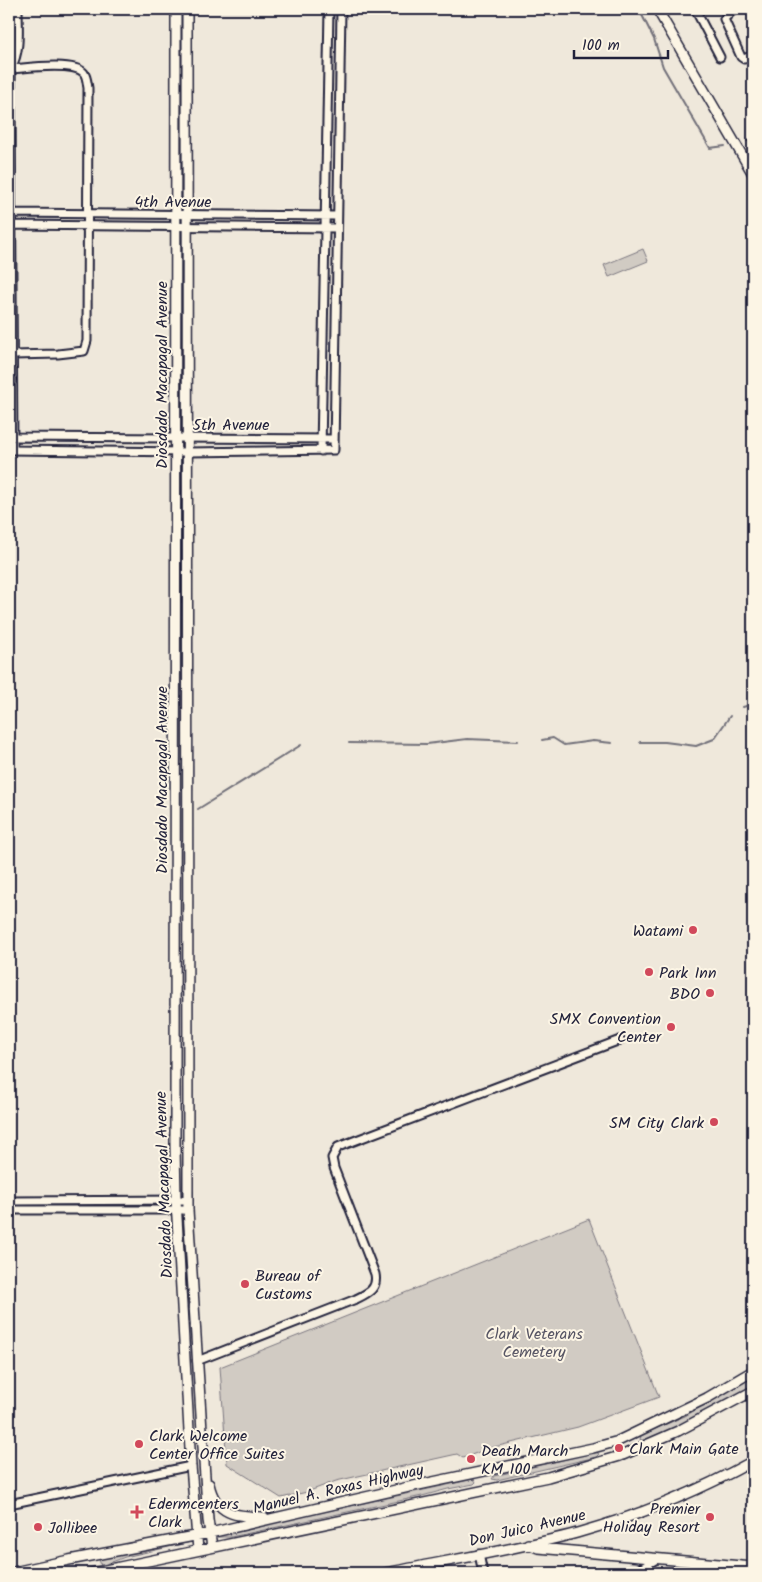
<svg xmlns="http://www.w3.org/2000/svg" width="762" height="1582" font-family="Kalam,sans-serif">
  <style>
    .green { fill: #d1cbc3; stroke: #7a767f }
    .lines { fill: none; stroke-linecap: round; stroke-linejoin: round }
    .stream { stroke: #716f79; stroke-width: 2 }
    .minor-casing { stroke: #22223b; stroke-width: 11 }
    .major-casing { stroke: #22223b; stroke-width: 12 }
    .minor { stroke: #fcf5e5; stroke-width: 7 }
    .major { stroke: #fcf5e5; stroke-width: 9 }
    .poi-dot { fill: #d1495b; stroke: #fcf5e5; stroke-width: 2 }
    .labels { text-anchor: middle; stroke-width: 4; stroke-linejoin: round; paint-order: stroke }
    .street-label { font-size: 16px; fill: #22223b; stroke: #fcf5e5 }
    .poi-label { font-size: 16px; fill: #22223b; stroke: #fcf5e5; text-anchor: start }
    .park-label { font-size: 16px; fill: #575564; stroke: #fcf5e5 }
  </style>
  <rect width="100%" height="100%" fill="#efe8db"/>
  <filter id="ink" filterUnits="userSpaceOnUse"><feTurbulence type="fractalNoise" baseFrequency=".02" numOctaves="2"/><feDisplacementMap in="SourceGraphic" scale="10" xChannelSelector="R" yChannelSelector="G"/><feConvolveMatrix kernelMatrix="1 2 1 2 8 2 1 2 1" color-interpolation-filters="sRGB"/></filter>
  <g filter="url(#ink)">
    <path class="green" d="M 643,249 L 648,261 L 609,277 L 604,265 Z
      M 589,1219 L 659,1397 L 578,1427 L 490,1448 L 463,1458 L 457,1454 L 336,1481 L 307,1492 L 281,1498 L 227,1464 L 220,1367 Z
      M 753,1376 L 753,1385 L 697,1418 L 644,1441 L 640,1440 L 641,1435 L 685,1416 Z
      M 596,1452 L 599,1454 L 596,1457 L 497,1480 L 492,1479 L 494,1476 Z
      M 474,1479 L 476,1482 L 474,1484 L 448,1489 L 422,1496 L 231,1537 L 218,1537 L 218,1535 Z
      M 185,1541 L 191,1542 L 125,1557 L 101,1566 L 99,1559 Z"/>
    <g class="lines">
      <path class="stream" d="M 639,9 L 654,39 L 663,67 L 710,148 L 725,146
        M 747,141 L 753,139
        M 743,707 L 753,704
        M 542,740 L 553,738 L 564,745 L 593,741 L 612,743
        M 640,742 L 665,742 L 696,746 L 714,739 L 730,716
        M 349,743 L 427,744 L 467,739 L 518,741
        M 198,809 L 301,745"/>
      <g class="minor-casing">
        <path id="minor" d="M 695,9 L 720,57
          M 734,9 L 724,19 L 741,57 L 744,59 L 753,55
          M 9,61 L 11,68 L 11,114 L 13,450
          M 11,68 C 21,51 18,28 18,9
          M 11,69 C 26,68 74,61 84,73 C 87,77 87,83 88,88 L 87,341 L 84,351 L 58,354 L 12,355
          M 9,213 L 337,216
          M 9,225 L 337,228
          M 9,437 L 334,439
          M 9,450 L 188,452 L 334,450 L 341,9
          M 321,451 L 329,9
          M 9,1201 L 188,1200
          M 9,1210 L 188,1210
          M 197,1361 L 356,1299 C 368,1293 378,1289 375,1274 L 334,1168 L 332,1158 L 338,1147 L 620,1040
          M 9,1504 L 191,1466
          M 479,1554 L 483,1573
          M 633,1573 L 657,1559"/>
      </g>
      <g class="major-casing">
        <path id="major" d="M 176,9 L 175,1147 L 176,1200 L 191,1466 L 198,1550
          M 187,9 L 188,1210 L 204,1462 L 208,1520 L 212,1547
          M 657,9 L 753,174
          M 618,1441 L 707,1398 L 753,1371
          M 623,1455 L 678,1431 L 753,1391
          M 209,1484 C 216,1516 237,1516 264,1517
          M 528,1544 L 538,1548 L 753,1567
          M 9,1573 L 69,1560 L 210,1533 L 409,1487 L 593,1448 L 615,1442
          M 91,1573 L 548,1477 L 620,1456
          M 386,1573 C 450,1560 514,1550 577,1533 C 638,1516 697,1492 753,1461"/>
      </g>
      <use href="#minor" class="minor"/>
      <use href="#major" class="major"/>
    </g>
  </g>
  <g class="poi-dot">
    <circle cx="693" cy="930" r="5"/>
    <circle cx="649" cy="972" r="5"/>
    <circle cx="710" cy="993" r="5"/>
    <circle cx="671" cy="1027" r="5"/>
    <circle cx="714" cy="1122" r="5"/>
    <circle cx="245" cy="1284" r="5"/>
    <circle cx="139" cy="1444" r="5"/>
    <circle cx="619" cy="1448" r="5"/>
    <circle cx="471" cy="1459" r="5"/>
    <path d="M134.5 1504.5h5v5h5v5h-5v5h-5v-5h-5v-5h5z"/>
    <circle cx="710" cy="1517" r="5"/>
    <circle cx="38" cy="1527" r="5"/>
  </g>
  <g class="labels">
    <g class="street-label">
      <text x="173" y="207">4th Avenue</text>
      <text transform="translate(161 375) rotate(-90)" y="6">Diosdado Macapagal Avenue</text>
      <text x="231" y="430">5th Avenue</text>
      <text transform="translate(161 780) rotate(-90)" y="6">Diosdado Macapagal Avenue</text>
      <text transform="translate(163 1185) rotate(-92)" y="6">Diosdado Macapagal Avenue</text>
      <text transform="translate(338 1488) rotate(-13)" y="6">Manuel A. Roxas Highway</text>
      <text transform="translate(527 1527) rotate(-13)" y="6">Don Juico Avenue</text>
    </g>
    <g class="poi-label">
      <text x="683" y="936" text-anchor="end">Watami</text>
      <text x="659" y="978">Park Inn</text>
      <text x="700" y="999" text-anchor="end">BDO</text>
      <text x="661" y="1024" text-anchor="end">SMX Convention<tspan x="661" dy="18">Center</tspan></text>
      <text x="704" y="1128" text-anchor="end">SM City Clark</text>
      <text x="255" y="1281">Bureau of<tspan x="255" dy="18">Customs</tspan></text>
      <text x="149" y="1441">Clark Welcome<tspan x="149" dy="18">Center Office Suites</tspan></text>
      <text x="629" y="1454">Clark Main Gate</text>
      <text x="481" y="1456">Death March<tspan x="481" dy="18">KM 100</tspan></text>
      <text x="148" y="1509">Edermcenters<tspan x="148" dy="18">Clark</tspan></text>
      <text x="700" y="1514" text-anchor="end">Premier<tspan x="700" dy="18">Holiday Resort</tspan></text>
      <text x="48" y="1533">Jollibee</text>
    </g>
    <g class="park-label">
      <text x="534" y="1339">Clark Veterans<tspan x="534" dy="18">Cemetery</tspan></text>
    </g>
  </g>
  <rect width="762" height="1582" fill="none" stroke="#fcf5e5" stroke-width="30"/>
  <rect x="15" y="15" width="732" height="1552" fill="none" stroke="#22223b" stroke-width="2" filter="url(#ink)"/>
  <path d="M574 50v8h94v-8" fill="none" stroke="#22223b" stroke-width="2.5"/>
  <text x="582" y="50" font-size="15" fill="#22223b" stroke="#fcf5e5" stroke-width="4" paint-order="stroke">100 m</text>
</svg>
